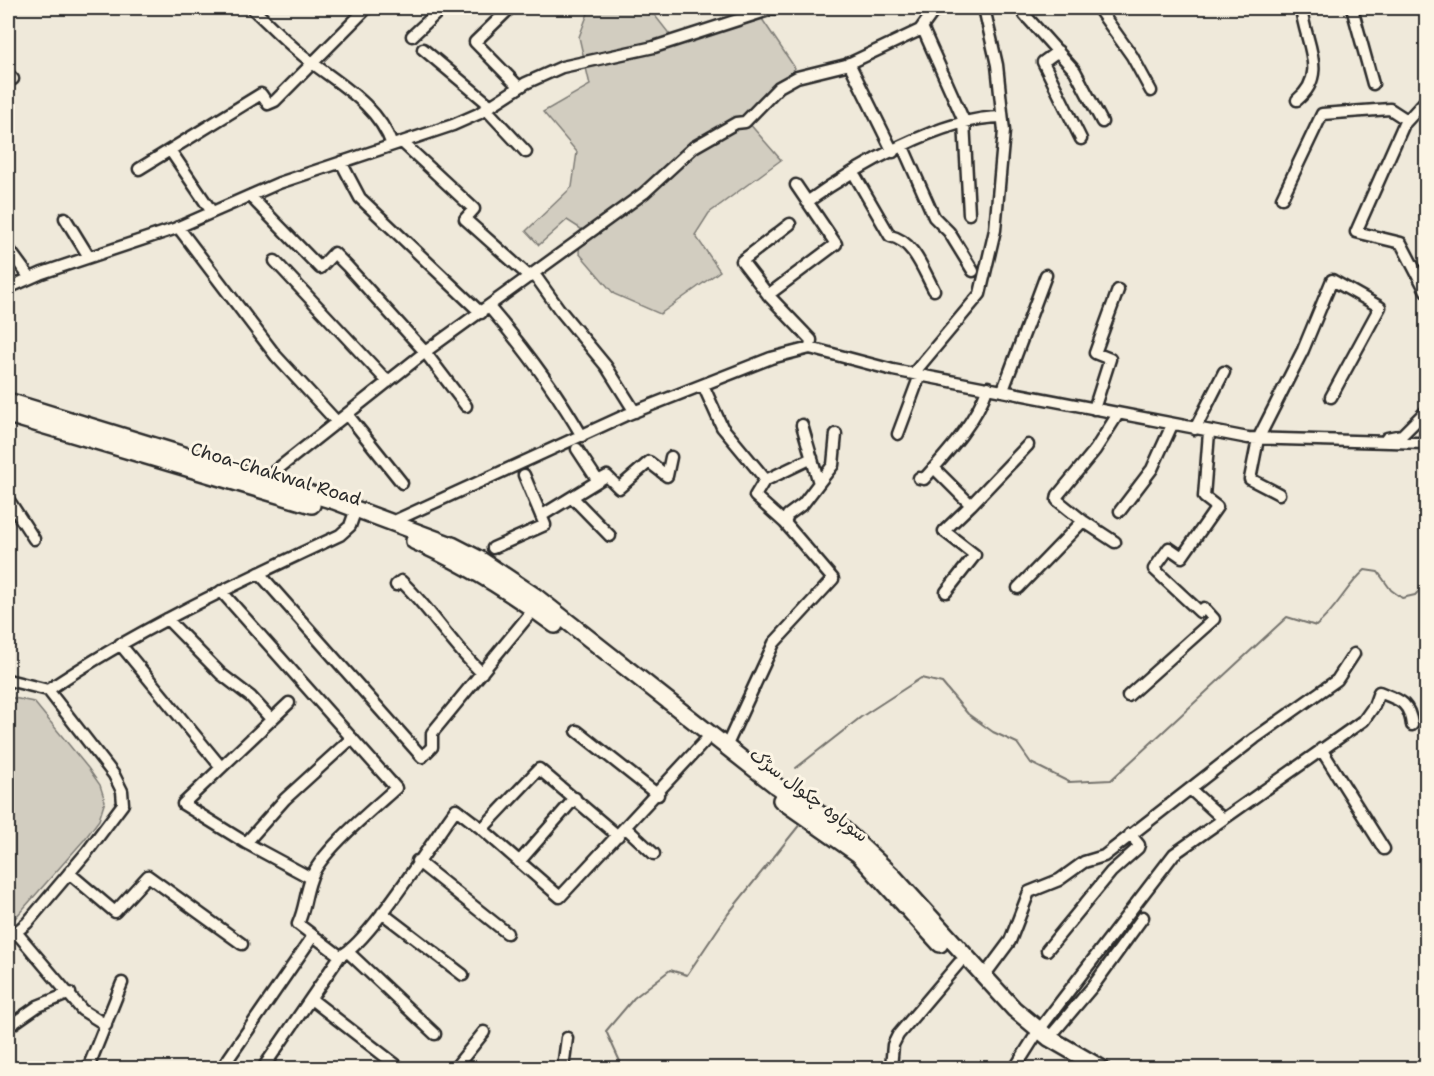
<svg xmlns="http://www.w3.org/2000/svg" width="1434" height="1076" font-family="'Shantell Sans','Playpen Sans Arabic',sans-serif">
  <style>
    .green { fill: #d2cdc0; stroke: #7e7c76; stroke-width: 1.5 }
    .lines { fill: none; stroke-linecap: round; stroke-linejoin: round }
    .stream { stroke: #75736d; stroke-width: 2 }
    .minor-casing { stroke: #2b2b2b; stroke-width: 15 }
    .highway-casing { stroke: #2b2b2b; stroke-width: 20 }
    .minor { stroke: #fcf5e5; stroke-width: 10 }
    .highway { stroke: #fcf5e5; stroke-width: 15 }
    .labels { text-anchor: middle; stroke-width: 6; stroke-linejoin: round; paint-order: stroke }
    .street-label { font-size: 18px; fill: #2b2b2b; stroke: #fcf5e5 }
  </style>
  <rect width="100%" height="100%" fill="#efe9da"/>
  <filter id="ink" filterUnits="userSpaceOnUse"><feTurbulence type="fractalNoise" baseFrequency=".0167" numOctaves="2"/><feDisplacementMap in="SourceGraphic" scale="12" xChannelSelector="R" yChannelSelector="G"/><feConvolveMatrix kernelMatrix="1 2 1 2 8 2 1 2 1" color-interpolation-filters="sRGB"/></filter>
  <g filter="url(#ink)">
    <path class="green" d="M 590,8 L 649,8 L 678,45 L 762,19 L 795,68 L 748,122 L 781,160 L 709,213 L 695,235 L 720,271 L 660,314 L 614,294 L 579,253 L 581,229 L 567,220 L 539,245 L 526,231 L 572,187 L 577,152 L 543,112 L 590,85 L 579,37 Z
      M 8,697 L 34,702 L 88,768 L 100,785 L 105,801 L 99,820 L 84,840 L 8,926 Z"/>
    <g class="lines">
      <path class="stream" d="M 796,768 L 861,717 L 921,678 L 942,683 L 968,714 L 993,732 L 1017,743 L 1031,763 L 1069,782 L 1111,780 L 1287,617 L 1316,626 C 1338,608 1345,587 1365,570 L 1378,572 L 1391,590 L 1402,598 L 1415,595 L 1426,584
        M 623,1068 L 606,1031 L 634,998 L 670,970 L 687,975 L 728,914 L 801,823"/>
      <g class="minor-casing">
        <path id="minor" d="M 252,8 C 270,25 286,42 306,58 C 337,83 378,104 392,145
          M 1024,8 L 1025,15 L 1075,71 L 1102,122
          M 1098,8 L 1132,56 L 1151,91
          M 1352,8 L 1373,84
          M 507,11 L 475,42 L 519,87
          M 922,27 L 964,121 L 969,214
          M 412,36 L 442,8
          M 423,49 L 491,106
          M 1058,51 L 1043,62 L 1081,139
          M 849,63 L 893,152
          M 8,74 L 13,79
          M 1297,100 C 1329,74 1305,43 1301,8
          M 1426,100 L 1404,124 L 1356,232 L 1401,243 L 1426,291
          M 486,109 L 526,152
          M 402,142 L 474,209 L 465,219 L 530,277
          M 903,147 L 934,217 L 949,232 L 973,271
          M 170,150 L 212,212
          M 341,162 L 360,198 L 481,313
          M 139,169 L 261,94 L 268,104 L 275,101 L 367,8
          M 853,172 L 890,236 C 914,241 923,270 934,290
          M 250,196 L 320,268 L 334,253 L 347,266 L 425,352 L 466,406
          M 1282,198 L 1322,114 L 1390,109 L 1407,120
          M 807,202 C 856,167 942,117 1002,117
          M 65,218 L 89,257
          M 790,224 L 742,261 L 769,296 L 811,340 L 810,348
          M 178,227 L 276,356 L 337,422
          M 8,248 L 30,278
          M 275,261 L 388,382
          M 534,274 L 559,309 L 606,366 L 635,412
          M 8,288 L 42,273 L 174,229 L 279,183 L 453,125 L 478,114 L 526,83 L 562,67 L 654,47 L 775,8
          M 768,295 L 836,244 L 796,185
          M 489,307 C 524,348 555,389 582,436
          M 913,374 L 980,294 L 995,230 L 1004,131 L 997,65 L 984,8
          M 703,385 L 722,427 L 766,480
          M 1003,390 L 1046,275
          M 1094,409 L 1110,359 L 1095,353 L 1118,290
          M 347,414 L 402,483
          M 1195,429 L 1224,372
          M 898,434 L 920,375
          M 1387,438 L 1402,435 L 1426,411
          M 577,449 L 598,481 L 607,476 L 619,488 L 649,462 L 667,476 L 671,457
          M 934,468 L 971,505 L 1028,445
          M 919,478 L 924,479 C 949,451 975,423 988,387
          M 265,479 L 429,349 L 644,193 L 694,147 L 736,123 L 745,122 L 779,87 L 797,77 L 846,65 L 920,30 L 936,8
          M 819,483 L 833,465 L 836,434
          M 1279,494 L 1250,479 L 1258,439 L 1303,350 L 1332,280 L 1380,307 L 1331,397
          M 572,497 L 610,536
          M 8,499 L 34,539
          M 1120,511 L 1152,469 L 1172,425
          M 541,516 L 598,481
          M 1083,521 L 1115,542
          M 392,522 L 626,415 L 771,358 L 810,348 L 893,370 L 1248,438 L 1426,443
          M 785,523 L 788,515 L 803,504 L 819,483 L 802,425
          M 493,548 L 545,525 L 524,475
          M 259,573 L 422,757 L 432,747 L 432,733 L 534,609
          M 396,585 L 401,581 C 431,609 452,646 482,673
          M 1018,588 L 1083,521 L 1057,500 L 1058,495 L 1095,450 L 1118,414
          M 221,591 L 396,788 C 374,808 319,853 311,879 C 305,895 305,909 298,924 L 340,956 L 263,1068
          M 946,592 L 975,555 L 944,531 L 971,505
          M 167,619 L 221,674 L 251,697 L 271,719
          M 120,644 L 221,767
          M 8,680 L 48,690 C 139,628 240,582 340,535 L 350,526 L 356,509
          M 1128,696 L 1214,619 L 1204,608 L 1200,612 L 1154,569 L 1169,548 L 1182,557 L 1217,507 L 1204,497 L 1209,432
          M 289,703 L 183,804 L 246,843 L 311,878
          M 577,731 L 658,795
          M 726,747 L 774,643 L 833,579 L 785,523 L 755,496 L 764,481 L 812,458
          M 1321,749 L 1384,849
          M 1190,789 L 1223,819
          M 626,828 L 654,854
          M 482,829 L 560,897 L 705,741
          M 246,843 L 285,799 L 352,738
          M 417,861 L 507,933
          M 519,862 L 575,798
          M 69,873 L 115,912 L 148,876 L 242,944
          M 382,913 L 463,975
          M 16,932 L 82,1010 L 106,1025
          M 8,939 L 27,923 L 87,852 L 123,804 L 122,791 L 114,775 L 48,690
          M 1047,950 L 1111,872 L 1138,848 L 1139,845 L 1130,834
          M 349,953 L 435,1034
          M 340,956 C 367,946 434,838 456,809 L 482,829 L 539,769 L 618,836
          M 984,976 L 1010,941 L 1029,892 L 1059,880 L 1084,862 L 1104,856 L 1255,738 L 1337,680 L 1354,654
          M 311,999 L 400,1068
          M 8,1027 L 38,1006 L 70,993
          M 1049,1038 L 1093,986 L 1143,917
          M 88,1068 L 122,983
          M 222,1068 L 313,936
          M 455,1068 L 484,1032
          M 563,1068 L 567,1038
          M 891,1068 L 893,1045 L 898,1035 L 959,963
          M 1015,1068 L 1039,1030 L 1174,854 L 1364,720 L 1374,706 L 1379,692 C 1399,700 1409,701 1412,725"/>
      </g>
      <g class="highway-casing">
        <path id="highway" d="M 8,401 L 334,501 L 452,545 L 481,560 L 535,596 L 775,785 L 843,829 L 894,877 L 1014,1009 L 1049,1038 L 1101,1068
          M 8,415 L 312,505
          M 414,541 C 465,563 511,592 555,625
          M 781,800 L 858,854 L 940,944"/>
      </g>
      <use href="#minor" class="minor"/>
      <use href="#highway" class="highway"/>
    </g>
  </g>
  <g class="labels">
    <g class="street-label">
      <text transform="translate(276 474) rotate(17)" y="6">Choa-Chakwal Road</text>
      <text transform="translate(809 795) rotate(37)" y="6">سوہاوہ چکوال سڑک</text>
    </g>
  </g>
  <rect width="1434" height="1076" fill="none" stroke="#fcf5e5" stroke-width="30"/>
  <rect x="15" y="15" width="1404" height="1046" fill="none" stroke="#2b2b2b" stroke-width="2" filter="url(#ink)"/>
</svg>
